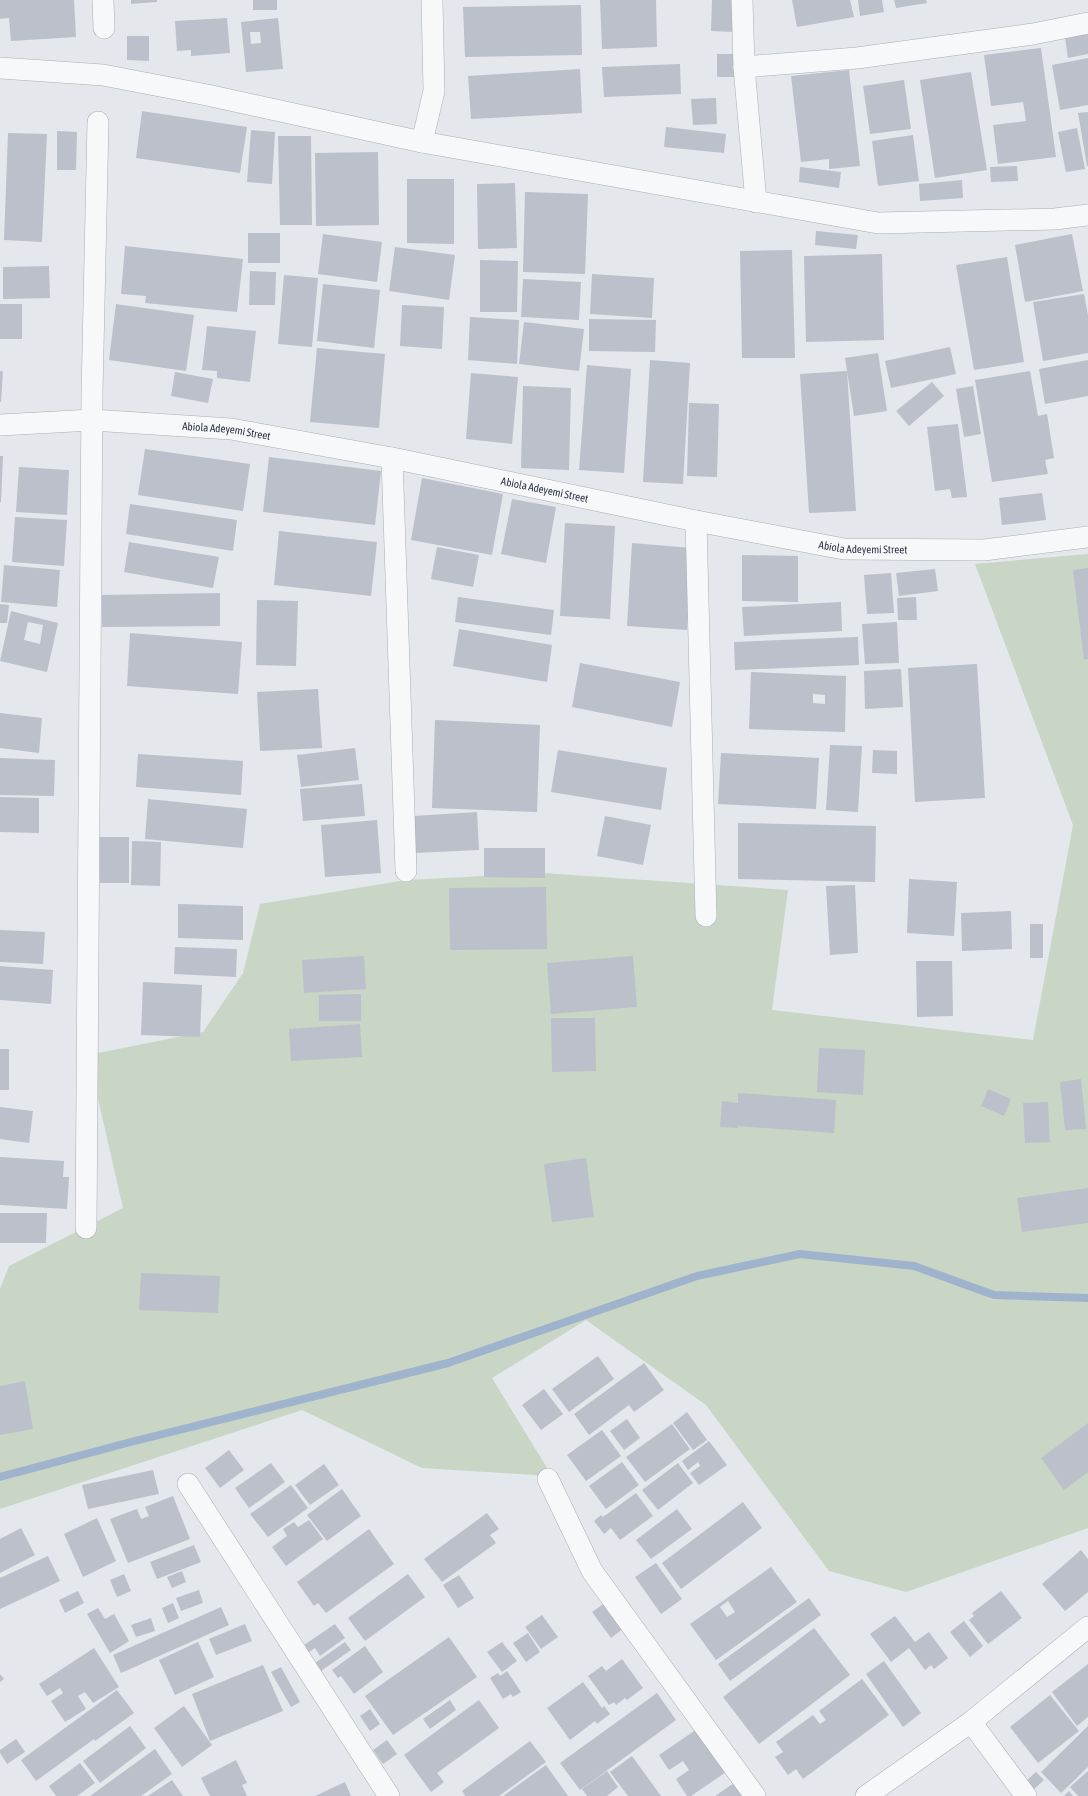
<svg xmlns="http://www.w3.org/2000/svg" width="1088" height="1796" font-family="'Asap Condensed',sans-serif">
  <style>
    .green { fill: #c9d6c5 }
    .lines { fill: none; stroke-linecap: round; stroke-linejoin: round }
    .stream { stroke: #9fb4cc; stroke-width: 8 }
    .building { fill: #bbc0ca; fill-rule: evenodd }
    .minor-casing { stroke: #a9aeb7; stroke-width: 22 }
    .minor { stroke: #f7f8fa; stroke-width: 21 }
    .labels { text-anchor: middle; stroke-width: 3; stroke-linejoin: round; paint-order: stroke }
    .street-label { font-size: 11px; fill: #2b3445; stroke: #f4f6f9 }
  </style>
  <rect width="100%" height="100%" fill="#e4e7ec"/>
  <path class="green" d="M 1088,554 L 1088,1528 L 906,1592 L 829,1571 L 706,1405 L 586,1320 L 492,1378 L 552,1476 L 422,1468 L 302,1410 L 0,1509 L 0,1289 L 9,1266 L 123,1208 L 88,1055 L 203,1032 L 243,973 L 260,904 L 406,880 L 543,873 L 788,890 L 772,1010 L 1033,1040 L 1073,825 L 975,564 Z"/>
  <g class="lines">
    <path class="stream" d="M 0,1477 L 127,1443 L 448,1363 L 697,1276 L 800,1254 L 914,1266 L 994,1295 L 1088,1298"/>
  </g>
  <path class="building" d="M 0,0 L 74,0 L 76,37 L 11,41 L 9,18 L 0,19 Z
    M 131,0 L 157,0 L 157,2 L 131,4 Z
    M 253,0 L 277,0 L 277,10 L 253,10 Z
    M 600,0 L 656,0 L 657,47 L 602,49 Z
    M 712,0 L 735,0 L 734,32 L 711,31 Z
    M 792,0 L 850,0 L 854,17 L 797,27 Z
    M 858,0 L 882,0 L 884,12 L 860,16 Z
    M 894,0 L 926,0 L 927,3 L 896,8 Z
    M 581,5 L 582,55 L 465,57 L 463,7 Z
    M 227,18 L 230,53 L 191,56 L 191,50 L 177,51 L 175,21 Z
    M 278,18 L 283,69 L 246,72 L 241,22 ZM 250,32 L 260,32 L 261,43 L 251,44 Z
    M 1088,34 L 1088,54 L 1068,58 L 1065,38 Z
    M 127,36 L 149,36 L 149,61 L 127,60 Z
    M 1041,48 L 1056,157 L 998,164 L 993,125 L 1026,121 L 1023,102 L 991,106 L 984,55 Z
    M 717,54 L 738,54 L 738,77 L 717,77 Z
    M 1088,58 L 1088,105 L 1060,110 L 1052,65 Z
    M 680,64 L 681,94 L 604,97 L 602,67 Z
    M 580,69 L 582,113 L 471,119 L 468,76 Z
    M 849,70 L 860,166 L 829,169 L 829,159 L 801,162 L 791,76 Z
    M 971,72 L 987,170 L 935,178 L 920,80 Z
    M 904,80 L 911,129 L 870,134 L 863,86 Z
    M 716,98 L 717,124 L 693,125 L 691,99 Z
    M 142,111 L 247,127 L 240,173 L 136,158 Z
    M 1088,112 L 1088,166 L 1087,166 L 1078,113 Z
    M 666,127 L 726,134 L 724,153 L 664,147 Z
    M 1077,128 L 1085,169 L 1066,172 L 1058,132 Z
    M 251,130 L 275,132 L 272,184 L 247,182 Z
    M 57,131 L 77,132 L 76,170 L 57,170 Z
    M 8,133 L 47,134 L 42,242 L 4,240 Z
    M 913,135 L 919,181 L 878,186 L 872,141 Z
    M 278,136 L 311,136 L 312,225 L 280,225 Z
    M 378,152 L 379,225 L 316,226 L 315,153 Z
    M 1017,166 L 1018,181 L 991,182 L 990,167 Z
    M 800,167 L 841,172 L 839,188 L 799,182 Z
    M 407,179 L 454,179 L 454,244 L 407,243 Z
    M 962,180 L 963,198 L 920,201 L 919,184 Z
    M 515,183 L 517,248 L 478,249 L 477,184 Z
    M 525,192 L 588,194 L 585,274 L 523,272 Z
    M 816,231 L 858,235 L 856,249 L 815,245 Z
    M 248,233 L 280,233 L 280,263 L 248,263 Z
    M 323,234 L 382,242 L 377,282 L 318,274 Z
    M 1072,234 L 1083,291 L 1025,302 L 1015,245 Z
    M 125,246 L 243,259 L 237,312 L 145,303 L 146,296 L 121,294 Z
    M 395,247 L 455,255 L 449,300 L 389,291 Z
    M 792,250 L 795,358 L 742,358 L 740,251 Z
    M 882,254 L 884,340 L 806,342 L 804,256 Z
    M 1007,257 L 1024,362 L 974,370 L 956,265 Z
    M 480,260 L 518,261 L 517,312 L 480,312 Z
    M 49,266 L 50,298 L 3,299 L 3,267 Z
    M 250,271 L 276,272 L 275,305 L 249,305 Z
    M 592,274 L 654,278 L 652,318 L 590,314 Z
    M 284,275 L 318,278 L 312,347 L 278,344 Z
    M 523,279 L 581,282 L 579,320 L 521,317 Z
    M 323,284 L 380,290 L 374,348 L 317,341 Z
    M 1084,294 L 1088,315 L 1088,353 L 1043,361 L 1033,302 Z
    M 0,304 L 22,304 L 22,339 L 0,339 Z
    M 116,304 L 194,315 L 186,371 L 109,360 Z
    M 402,305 L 444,307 L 442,349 L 400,346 Z
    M 470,317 L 519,320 L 517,364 L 468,360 Z
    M 589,319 L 656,320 L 655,352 L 589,351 Z
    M 524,322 L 584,329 L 579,371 L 519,364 Z
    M 207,326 L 256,331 L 250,382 L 217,378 L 217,371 L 202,370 Z
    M 950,347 L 956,374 L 891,388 L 885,361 Z
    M 317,348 L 385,354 L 379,428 L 310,422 Z
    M 878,353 L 887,411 L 854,416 L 845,358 Z
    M 650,360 L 690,363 L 683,484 L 643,482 Z
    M 1088,360 L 1088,396 L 1045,404 L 1039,369 Z
    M 587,365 L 631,369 L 624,473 L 579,470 Z
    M 0,371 L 3,371 L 1,402 L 0,402 Z
    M 847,371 L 856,511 L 809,513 L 800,374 Z
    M 1030,371 L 1038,416 L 1047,414 L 1054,458 L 1045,460 L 1048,474 L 992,482 L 975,380 Z
    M 175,372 L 213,379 L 208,403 L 171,396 Z
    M 471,373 L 518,377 L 512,444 L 466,439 Z
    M 932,382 L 944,396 L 909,426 L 896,411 Z
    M 523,386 L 571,388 L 569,470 L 521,468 Z
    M 973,386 L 981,434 L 964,437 L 956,389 Z
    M 689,403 L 719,404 L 717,477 L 687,476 Z
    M 958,424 L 967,497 L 952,498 L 950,489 L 935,491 L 927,427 Z
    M 145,449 L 250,464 L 243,511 L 138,495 Z
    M 0,456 L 3,456 L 1,502 L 0,502 Z
    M 269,457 L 381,471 L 375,525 L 263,512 Z
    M 19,467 L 69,470 L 67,515 L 16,512 Z
    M 422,478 L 503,494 L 492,555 L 411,540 Z
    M 1042,493 L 1046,520 L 1002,525 L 999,498 Z
    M 512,499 L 556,507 L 546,563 L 501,554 Z
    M 130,504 L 237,520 L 233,551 L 126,534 Z
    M 15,517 L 67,520 L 64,566 L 12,562 Z
    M 565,523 L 615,526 L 610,619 L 560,616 Z
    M 279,531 L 377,542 L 371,596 L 274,585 Z
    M 129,542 L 219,557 L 213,588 L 124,572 Z
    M 632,543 L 692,548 L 687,630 L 627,626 Z
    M 437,547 L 479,555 L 473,587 L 431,579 Z
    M 742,555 L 798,556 L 798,602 L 742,601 Z
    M 4,565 L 60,570 L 57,607 L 1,602 Z
    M 1088,568 L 1088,659 L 1084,660 L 1073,570 Z
    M 935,569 L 938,591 L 899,596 L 896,573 Z
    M 891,573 L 894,613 L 867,614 L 864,575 Z
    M 220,593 L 220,626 L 102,627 L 102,595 Z
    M 458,597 L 554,610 L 551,635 L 455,622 Z
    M 916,597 L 917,620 L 898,620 L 897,598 Z
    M 257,600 L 298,601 L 296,666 L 256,665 Z
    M 841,602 L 842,631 L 744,636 L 742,607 Z
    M 0,604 L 9,605 L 7,623 L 0,623 Z
    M 11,611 L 58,623 L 47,672 L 0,661 ZM 28,622 L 43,625 L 40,644 L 24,640 Z
    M 897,622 L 899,663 L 865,664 L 862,624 Z
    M 459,629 L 552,645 L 547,682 L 453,666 Z
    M 130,633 L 242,642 L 238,694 L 127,686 Z
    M 858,637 L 859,665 L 735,670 L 734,642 Z
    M 580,663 L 680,682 L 672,727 L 572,707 Z
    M 977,664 L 985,798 L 915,802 L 908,668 Z
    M 901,669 L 903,707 L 865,709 L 864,671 Z
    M 751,672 L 846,676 L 845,732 L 749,729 ZM 813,694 L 825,695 L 825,704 L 813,703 Z
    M 318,689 L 322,748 L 260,751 L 257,692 Z
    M 0,713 L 42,718 L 39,753 L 0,748 Z
    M 435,720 L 540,725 L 537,812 L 432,808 Z
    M 830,745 L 862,746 L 858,812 L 826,810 Z
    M 355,748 L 359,780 L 301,787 L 297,755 Z
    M 558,750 L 667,768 L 661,810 L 551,792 Z
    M 873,750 L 897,751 L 897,774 L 872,773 Z
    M 721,753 L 819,758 L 816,809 L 718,804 Z
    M 138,754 L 243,761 L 241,795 L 136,787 Z
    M 0,758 L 55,760 L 54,796 L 0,795 Z
    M 362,784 L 365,816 L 303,821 L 300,789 Z
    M 0,797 L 39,798 L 39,833 L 0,832 Z
    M 148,799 L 247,809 L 243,848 L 145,839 Z
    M 477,812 L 479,850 L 415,853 L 413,816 Z
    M 605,816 L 651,825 L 643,865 L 597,856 Z
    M 377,820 L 381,873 L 325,877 L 321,825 Z
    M 738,823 L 876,826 L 875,882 L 738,879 Z
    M 99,837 L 129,837 L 129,883 L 100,883 Z
    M 132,841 L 161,842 L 160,886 L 131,885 Z
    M 484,848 L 545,848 L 545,878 L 484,877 Z
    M 909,879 L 957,882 L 954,936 L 907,933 Z
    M 855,885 L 858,953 L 830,955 L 826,886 Z
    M 546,887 L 547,949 L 450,950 L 449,888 Z
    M 178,904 L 243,906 L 243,940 L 178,938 Z
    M 1011,911 L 1012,949 L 962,951 L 961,913 Z
    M 1030,924 L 1043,924 L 1043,958 L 1030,958 Z
    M 0,930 L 45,932 L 43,964 L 0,962 Z
    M 175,947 L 237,949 L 236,977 L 174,974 Z
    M 364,956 L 366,989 L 304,993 L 302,960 Z
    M 633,956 L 637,1007 L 551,1014 L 547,963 Z
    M 916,961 L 952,961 L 953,1016 L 917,1017 Z
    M 0,966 L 53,970 L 51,1004 L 0,1000 Z
    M 143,982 L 202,985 L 200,1037 L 141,1035 Z
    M 361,994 L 361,1021 L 319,1021 L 319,995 Z
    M 551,1018 L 595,1018 L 596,1071 L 552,1072 Z
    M 360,1024 L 362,1057 L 291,1061 L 289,1029 Z
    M 819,1048 L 865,1050 L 863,1095 L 817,1092 Z
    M 0,1049 L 9,1049 L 9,1090 L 0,1090 Z
    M 1081,1079 L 1086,1129 L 1065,1130 L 1060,1082 Z
    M 988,1089 L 1011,1099 L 1004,1116 L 981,1106 Z
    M 738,1093 L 836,1100 L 834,1133 L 738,1126 L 738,1128 L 720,1127 L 722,1101 L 738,1103 Z
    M 1048,1102 L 1050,1142 L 1025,1143 L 1023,1103 Z
    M 0,1107 L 33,1111 L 29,1143 L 0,1139 Z
    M 0,1157 L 64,1161 L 63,1177 L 69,1177 L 67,1209 L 0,1205 Z
    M 586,1158 L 594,1217 L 552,1222 L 544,1164 Z
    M 1088,1188 L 1088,1223 L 1022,1232 L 1017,1198 Z
    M 0,1213 L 47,1213 L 46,1243 L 0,1243 Z
    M 141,1273 L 220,1276 L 218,1313 L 139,1310 Z
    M 598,1356 L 614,1379 L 569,1412 L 552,1389 Z
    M 644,1363 L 664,1390 L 634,1412 L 629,1405 L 589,1435 L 574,1414 Z
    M 25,1381 L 33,1429 L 0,1435 L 0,1386 Z
    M 544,1389 L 563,1414 L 541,1430 L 522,1405 Z
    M 687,1412 L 707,1440 L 693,1450 L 673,1423 Z
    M 627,1419 L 640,1438 L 624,1450 L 610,1431 Z
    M 1088,1423 L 1088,1472 L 1064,1490 L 1041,1458 Z
    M 672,1424 L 690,1449 L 645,1482 L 626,1457 Z
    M 602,1430 L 621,1456 L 586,1481 L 567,1455 Z
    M 709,1441 L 727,1465 L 699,1485 L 690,1473 L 700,1466 L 698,1462 L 688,1470 L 682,1461 Z
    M 229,1450 L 244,1470 L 220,1488 L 205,1468 Z
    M 622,1462 L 639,1485 L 606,1509 L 589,1486 Z
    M 271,1463 L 285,1482 L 249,1508 L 235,1488 Z
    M 678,1463 L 693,1483 L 658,1510 L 642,1490 Z
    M 324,1464 L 339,1485 L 310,1505 L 295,1485 Z
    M 153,1470 L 159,1494 L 88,1509 L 82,1485 Z
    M 291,1485 L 308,1508 L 268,1537 L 250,1514 Z
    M 342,1489 L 361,1516 L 327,1541 L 307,1515 Z
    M 636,1493 L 653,1516 L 620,1540 L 611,1528 L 604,1534 L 594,1521 L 601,1515 L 603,1517 Z
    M 173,1496 L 190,1539 L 128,1563 L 110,1519 L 137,1509 L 141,1519 L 149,1516 L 145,1507 Z
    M 743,1502 L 762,1528 L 681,1589 L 662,1563 Z
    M 677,1509 L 692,1529 L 651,1559 L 636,1540 Z
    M 487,1513 L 499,1529 L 490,1535 L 496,1543 L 442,1582 L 424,1559 Z
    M 97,1518 L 116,1561 L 83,1577 L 64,1534 Z
    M 309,1520 L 323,1539 L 286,1566 L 272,1547 L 287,1536 L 283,1529 L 294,1522 L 298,1527 Z
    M 21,1528 L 35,1555 L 0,1573 L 0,1539 Z
    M 369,1529 L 394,1564 L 326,1613 L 318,1603 L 314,1606 L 297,1582 Z
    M 194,1545 L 201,1562 L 157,1579 L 150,1562 Z
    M 1081,1550 L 1088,1559 L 1088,1592 L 1065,1611 L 1042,1584 Z
    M 48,1556 L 60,1581 L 0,1609 L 0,1578 Z
    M 656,1563 L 682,1599 L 661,1614 L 635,1577 Z
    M 771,1567 L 797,1602 L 716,1660 L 690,1624 ZM 728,1601 L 735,1612 L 727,1617 L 720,1607 Z
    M 182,1571 L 186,1582 L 172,1588 L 167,1577 Z
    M 124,1574 L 131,1591 L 117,1597 L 110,1580 Z
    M 408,1574 L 425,1597 L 365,1641 L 348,1618 Z
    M 459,1575 L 474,1598 L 458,1608 L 443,1585 Z
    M 199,1590 L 203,1603 L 181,1611 L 176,1598 Z
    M 78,1591 L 84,1603 L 65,1613 L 59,1600 Z
    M 1001,1591 L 1022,1618 L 988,1644 L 969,1620 L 974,1616 L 972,1613 Z
    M 809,1598 L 821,1615 L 730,1681 L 718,1664 Z
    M 606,1602 L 624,1628 L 611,1638 L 592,1612 Z
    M 173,1603 L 179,1618 L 168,1623 L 162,1608 Z
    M 221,1607 L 229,1625 L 121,1673 L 113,1655 Z
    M 98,1608 L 105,1619 L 114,1614 L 129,1641 L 110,1653 L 87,1614 Z
    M 542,1615 L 558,1637 L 541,1649 L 525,1627 Z
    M 895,1616 L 915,1642 L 929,1632 L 948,1658 L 934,1669 L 931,1665 L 925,1670 L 909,1648 L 891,1662 L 870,1634 Z
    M 151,1618 L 155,1631 L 136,1637 L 131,1625 Z
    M 964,1621 L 983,1646 L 970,1657 L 950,1632 Z
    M 245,1624 L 252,1641 L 216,1655 L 209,1639 Z
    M 335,1624 L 345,1638 L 320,1656 L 315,1648 L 309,1652 L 304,1645 Z
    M 814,1628 L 850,1675 L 759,1744 L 723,1697 Z
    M 528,1633 L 540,1652 L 526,1662 L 513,1643 Z
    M 449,1637 L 477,1677 L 393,1735 L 365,1696 Z
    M 198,1642 L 214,1677 L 175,1695 L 159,1660 Z
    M 345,1642 L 351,1650 L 321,1671 L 315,1663 Z
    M 502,1642 L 517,1661 L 502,1672 L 487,1652 Z
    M 365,1646 L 383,1672 L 354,1694 L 341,1676 L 338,1678 L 332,1670 Z
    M 94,1648 L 119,1687 L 93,1703 L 85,1692 L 78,1696 L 86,1709 L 65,1722 L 51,1701 L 63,1693 L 60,1688 L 47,1696 L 39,1684 Z
    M 622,1659 L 643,1688 L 627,1700 L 625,1698 L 616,1705 L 614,1702 L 609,1705 L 588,1676 L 602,1666 L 606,1671 Z
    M 884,1661 L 921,1713 L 903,1727 L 866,1674 Z
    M 1088,1664 L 1088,1717 L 1077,1726 L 1052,1692 Z
    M 263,1665 L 283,1711 L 210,1741 L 192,1694 Z
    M 281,1667 L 300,1702 L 291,1707 L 271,1672 Z
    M 507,1671 L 521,1692 L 513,1697 L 511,1694 L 503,1699 L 490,1678 L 498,1673 L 500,1676 Z
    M 0,1674 L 4,1679 L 0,1682 Z
    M 862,1679 L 889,1715 L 803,1779 L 796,1769 L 788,1775 L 775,1757 L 783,1752 L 776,1742 L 813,1715 L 820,1724 L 826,1720 L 819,1711 Z
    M 583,1682 L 602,1708 L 604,1706 L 610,1714 L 597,1724 L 595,1721 L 570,1740 L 547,1708 Z
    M 117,1690 L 134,1713 L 95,1741 L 94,1739 L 36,1781 L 21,1760 Z
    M 657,1693 L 676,1720 L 580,1790 L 560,1763 Z
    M 1050,1695 L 1079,1731 L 1038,1763 L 1010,1727 Z
    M 450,1700 L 456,1710 L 430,1729 L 423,1719 Z
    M 479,1700 L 499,1728 L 437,1773 L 444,1782 L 431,1792 L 404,1755 Z
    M 184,1706 L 212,1745 L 182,1767 L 154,1728 Z
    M 370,1709 L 380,1724 L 370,1731 L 360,1716 Z
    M 130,1726 L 146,1748 L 100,1783 L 83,1761 Z
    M 1088,1726 L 1088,1767 L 1061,1793 L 1041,1772 Z
    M 700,1727 L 729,1770 L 691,1796 L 687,1796 L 676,1779 L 689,1770 L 683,1761 L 669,1770 L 659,1755 Z
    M 16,1739 L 25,1752 L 7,1764 L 0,1753 L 0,1750 Z
    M 387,1740 L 397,1754 L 383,1764 L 373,1750 Z
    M 530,1741 L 546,1762 L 499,1796 L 465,1796 L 462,1791 Z
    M 155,1749 L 172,1774 L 141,1796 L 90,1796 Z
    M 632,1756 L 661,1796 L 628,1796 L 610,1772 Z
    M 236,1760 L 247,1783 L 242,1785 L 247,1796 L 210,1796 L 201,1778 Z
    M 80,1763 L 95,1783 L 77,1796 L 56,1796 L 49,1786 Z
    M 546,1765 L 568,1796 L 503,1796 Z
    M 607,1771 L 618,1787 L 607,1796 L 587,1796 L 582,1789 Z
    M 1088,1771 L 1088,1796 L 1078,1796 L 1070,1787 Z
    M 1036,1772 L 1044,1780 L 1032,1791 L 1024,1783 Z
    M 172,1780 L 183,1796 L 148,1796 Z
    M 737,1781 L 747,1796 L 715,1796 Z
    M 345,1782 L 351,1796 L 315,1796 Z
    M 1069,1791 L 1073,1796 L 1064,1796 Z"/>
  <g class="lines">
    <g class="minor-casing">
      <g id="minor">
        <path d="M 103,0 L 104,28"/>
        <path d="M 742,0 L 744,67 L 756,202"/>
        <path d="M 744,67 L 857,58 L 1033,34 L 1088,23"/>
        <path d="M 0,68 L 103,75 L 207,95 L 422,142 L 878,223 L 1055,219 L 1088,215"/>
        <path d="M 422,142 L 434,91 L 432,0"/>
        <path id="s1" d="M 0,425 L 92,420 L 231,429 L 392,458 L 696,521 L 844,549 L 984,550 L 1088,537"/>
        <path d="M 392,458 L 406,871"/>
        <path d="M 696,521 L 706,916"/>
        <path d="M 86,1228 L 92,394 L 98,122"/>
        <path d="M 548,1479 L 592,1571 L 755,1796"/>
        <path d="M 188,1484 L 389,1796"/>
        <path d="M 971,1722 L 1026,1796"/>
        <path d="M 866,1796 L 971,1722 L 1088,1627"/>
      </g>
    </g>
    <use href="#minor" class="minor"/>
  </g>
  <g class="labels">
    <g class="street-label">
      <text dy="4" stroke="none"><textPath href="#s1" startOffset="227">Abiola Adeyemi Street</textPath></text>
      <text dy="4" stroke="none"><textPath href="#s1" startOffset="551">Abiola Adeyemi Street</textPath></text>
      <text dy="4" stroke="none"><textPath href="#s1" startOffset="875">Abiola Adeyemi Street</textPath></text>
    </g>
  </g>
</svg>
